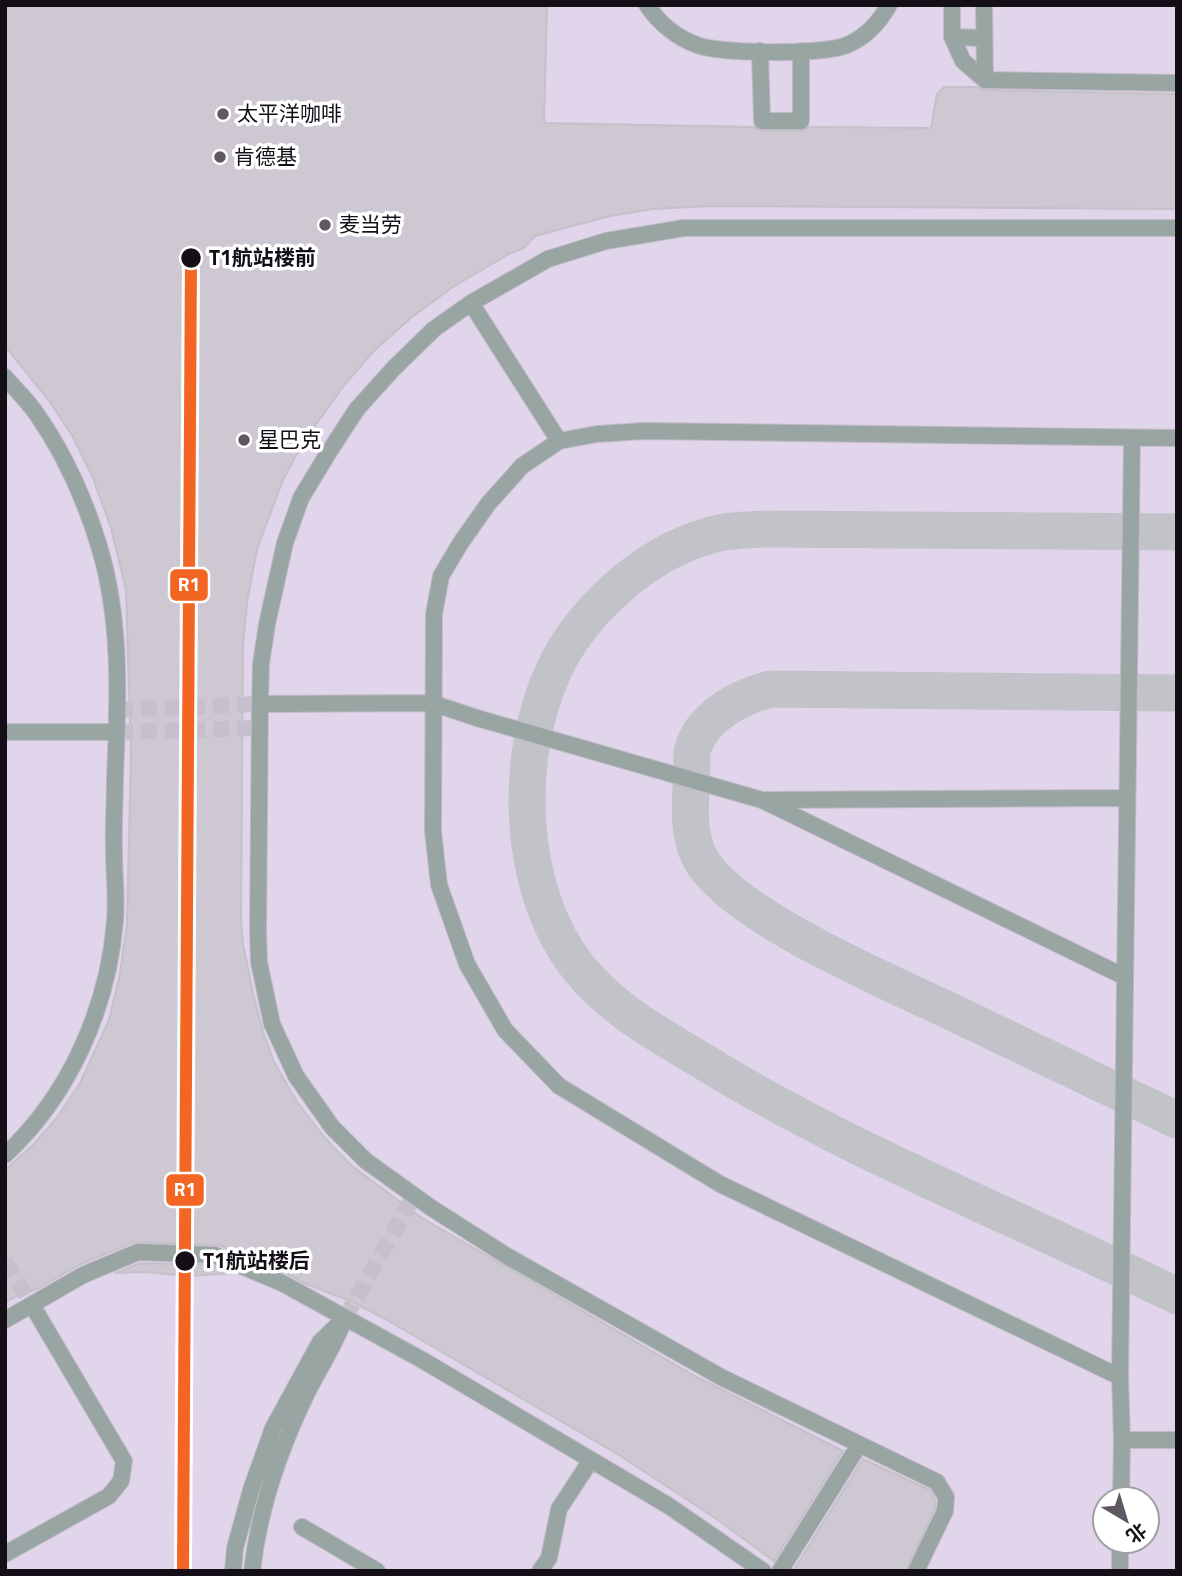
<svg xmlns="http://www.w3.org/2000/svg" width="1182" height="1576" font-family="'Titillium Web','Noto Sans SC',sans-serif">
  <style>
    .built { fill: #e0d5eb; fill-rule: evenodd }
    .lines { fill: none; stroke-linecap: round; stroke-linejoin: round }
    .taxiway { stroke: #c2c2c9; stroke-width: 37 }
    .building { fill: #cdc8d2; stroke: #c5c0ca; stroke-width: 2 }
    .minor-tunnel { stroke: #c6c0cc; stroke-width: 16; stroke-dasharray: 16 8; stroke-linecap: butt }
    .minor-casing { stroke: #c0bac5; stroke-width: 18 }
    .minor { stroke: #99a5a3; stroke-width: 16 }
    .rail-1-casing { stroke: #fff; stroke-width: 18 }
    .rail-1 { stroke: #f26522; stroke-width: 12 }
    .poi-dot { fill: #5e5862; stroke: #fff; stroke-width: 2.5 }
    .stop-dot { fill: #140f17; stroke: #fff; stroke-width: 2.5 }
    .labels { text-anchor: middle; stroke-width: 7; stroke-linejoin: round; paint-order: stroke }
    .poi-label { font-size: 21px; fill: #140f17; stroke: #fff; text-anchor: start }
    .stop-label { font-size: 21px; font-weight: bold; fill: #140f17; stroke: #fff; text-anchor: start }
    .line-badge { stroke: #fff; stroke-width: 2.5 }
    .badge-label { font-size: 19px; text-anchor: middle; font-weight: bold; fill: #fff }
  </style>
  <rect width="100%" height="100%" fill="#e6dfec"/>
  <path class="built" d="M 5,5 L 1177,5 L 1177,1571 L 5,1571 ZM 1105,1499 L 1147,1499 L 1147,1541 L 1105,1541 Z"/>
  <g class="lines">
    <path class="taxiway" d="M 1177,532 L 764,529 C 745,530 726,530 708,536 C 644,554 581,612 554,670 C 513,757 517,890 578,967 C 612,1010 658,1034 704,1062 C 854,1154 1019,1218 1177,1296
      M 1177,693 L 770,689 C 740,697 704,715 693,748 C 691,754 692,762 692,769 C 691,798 686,832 700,858 C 730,915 891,983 952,1012 C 1027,1048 1102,1084 1177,1120"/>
  </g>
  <path class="building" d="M 5,5 L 547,5 L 544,123 L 753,127 L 762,131 L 801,131 L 810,127 L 931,128 L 937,94 L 944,87 L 977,87 L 985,90 L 1177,94 L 1177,209 L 710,206 L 653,209 L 610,216 L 535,236 L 524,248 L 509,254 L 453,287 L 412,317 L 375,350 L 346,383 L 304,441 L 283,480 L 257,549 L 247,603 L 243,646 L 241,919 L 243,945 L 253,993 L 263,1032 L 274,1062 L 297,1102 L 325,1138 L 352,1166 L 422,1218 L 695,1376 L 843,1451 L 774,1561 L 718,1520 L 619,1455 L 387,1320 L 353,1302 L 306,1284 L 286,1273 L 219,1245 L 134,1242 L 79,1265 L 37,1289 L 23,1293 L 5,1302 L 5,1170 L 33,1145 L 56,1119 L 80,1083 L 109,1020 L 120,974 L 127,924 L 131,755 L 126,590 L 111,528 L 93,478 L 73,437 L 50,402 L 5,346 Z
    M 140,1263 L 213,1265 L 232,1273 L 192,1276 L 143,1272 L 115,1273 Z
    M 863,1459 L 930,1490 L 935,1500 L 935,1508 L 906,1571 L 793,1571 Z"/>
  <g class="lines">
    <path class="minor-tunnel" d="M 117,710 L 260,704
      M 117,732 L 259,728
      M 5,1261 L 32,1305
      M 345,1318 L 414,1196"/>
    <g class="minor-casing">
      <path id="minor" d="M 647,5 C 659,23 677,38 697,45 C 721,54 824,55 847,45 C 866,37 879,23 889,5
        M 984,5 L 985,80 L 1177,83
        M 952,7 L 952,37 L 983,38
        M 952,37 L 963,61 L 985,80
        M 760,51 L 762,121 L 801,121 L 801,51
        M 471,303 L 559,441
        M 5,377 C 15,389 27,400 36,413 C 64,453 85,500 99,546 C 122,621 118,701 115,778 C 115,802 113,827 114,852 C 114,875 117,898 115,921 C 108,1008 69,1096 5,1155
        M 1132,438 L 1120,1377 L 1122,1440 L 1177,1440
        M 260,704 L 432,703 L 477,718 L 762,800 L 1125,977
        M 5,732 L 117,732
        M 768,800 L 1126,798
        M 5,1320 L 83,1275 L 138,1252 L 215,1255 L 282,1283 L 424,1361 L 669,1506 L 763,1571
        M 1120,1377 L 720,1184 L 559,1086 L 505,1030 L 467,964 L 439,885 L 433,831 L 434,614 L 441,576 L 460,544 L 488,504 L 522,466 L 559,441 L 597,434 L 644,431 L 1177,438
        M 1121,1499 L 1122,1440
        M 302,1527 L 377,1571
        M 5,1554 L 109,1496 L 121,1481 L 124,1461 L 32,1305
        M 233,1571 L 235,1548 L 251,1490 L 273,1428 L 320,1342 L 345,1318
        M 252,1571 C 259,1510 279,1451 305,1397 C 317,1372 332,1350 342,1325
        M 540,1571 L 549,1558 L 559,1509 L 591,1460
        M 780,1571 L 859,1445
        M 916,1571 L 945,1511 L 946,1497 L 937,1482 L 721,1377 L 507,1256 L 433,1209 L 366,1161 L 332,1127 L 296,1076 L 272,1024 L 259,962 L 258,931 L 260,704 L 261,664 L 267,624 L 285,543 L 301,498 L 327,455 L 357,409 L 393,369 L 434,329 L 471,303 L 548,259 L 606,241 L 684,228 L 1177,228
        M 1120,1571 L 1120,1541"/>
    </g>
    <use href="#minor" class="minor"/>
    <g class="rail-1-casing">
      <path id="rail-1" d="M 183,1571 L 191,256"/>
    </g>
    <use href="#rail-1" class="rail-1"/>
  </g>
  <g class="poi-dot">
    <circle cx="223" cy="114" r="7"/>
    <circle cx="220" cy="157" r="7"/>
    <circle cx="325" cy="225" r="7"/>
    <circle cx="244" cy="440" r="7"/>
  </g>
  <g class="stop-dot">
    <circle cx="191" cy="258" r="11"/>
    <circle cx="185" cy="1261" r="11"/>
  </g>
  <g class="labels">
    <g class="poi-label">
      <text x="237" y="121">太平洋咖啡</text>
      <text x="234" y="164">肯德基</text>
      <text x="339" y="232">麦当劳</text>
      <text x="258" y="447">星巴克</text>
    </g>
    <g class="stop-label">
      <text x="209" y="265">T1航站楼前</text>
      <text x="203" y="1268">T1航站楼后</text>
    </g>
  </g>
  <g class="line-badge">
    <rect x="169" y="568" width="40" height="34" rx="7" fill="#f26522"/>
    <rect x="165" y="1173" width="40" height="34" rx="7" fill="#f26522"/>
  </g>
  <g class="badge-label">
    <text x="189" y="591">R1</text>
    <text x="185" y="1196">R1</text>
  </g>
  <rect width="1182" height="1576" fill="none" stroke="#140f17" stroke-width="14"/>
  <g transform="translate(1126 1520) rotate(142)"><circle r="33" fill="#ffffff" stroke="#a19fa2" stroke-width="2"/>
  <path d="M0-5L12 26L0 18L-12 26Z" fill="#5e5862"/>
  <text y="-10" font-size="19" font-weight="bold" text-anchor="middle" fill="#140f17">北</text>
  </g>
</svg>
